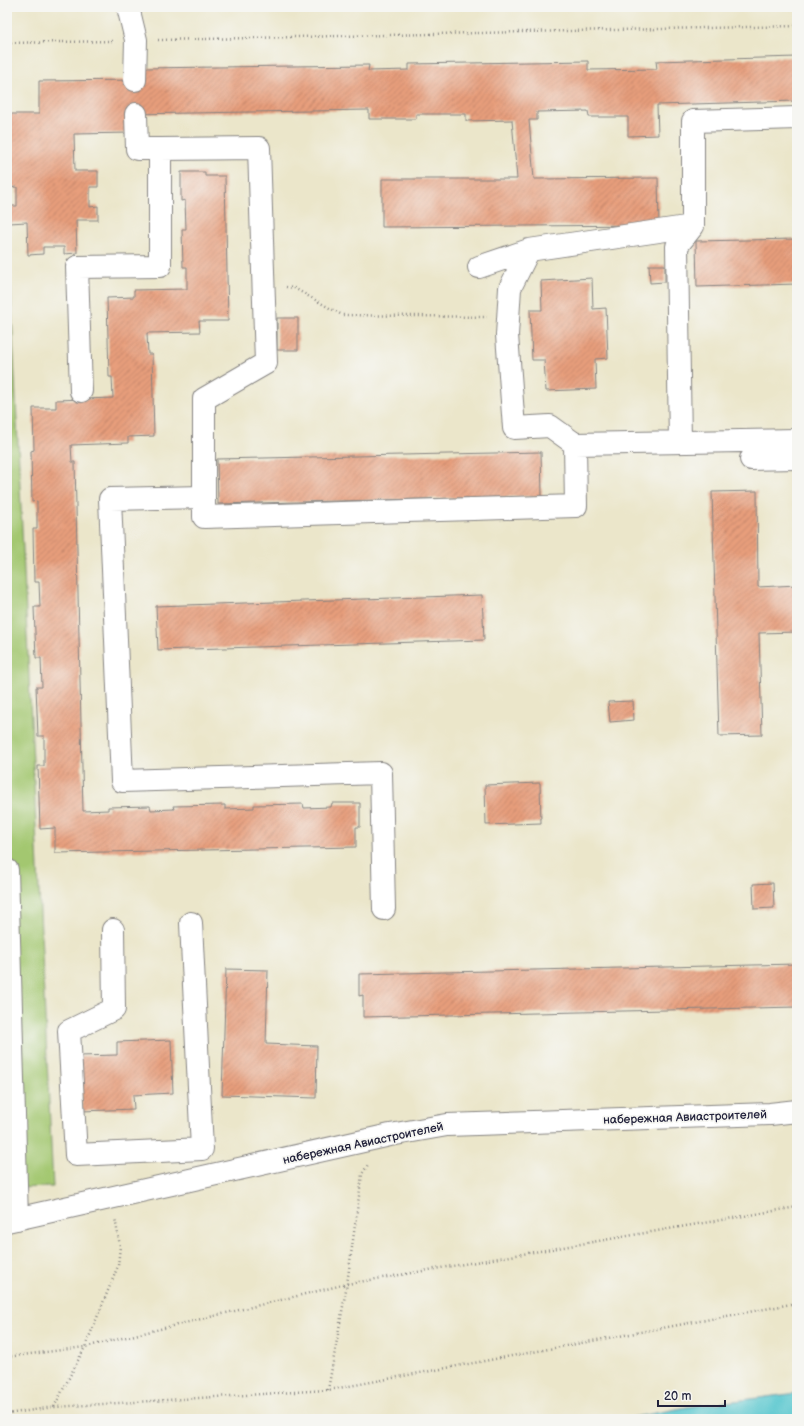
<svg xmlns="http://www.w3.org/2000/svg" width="804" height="1426" font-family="'Balsamiq Sans',sans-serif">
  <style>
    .park { fill: #a3c770; stroke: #627456 }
    .water { fill: #59c7cf; stroke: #3e7485 }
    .building { fill: url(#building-hatch) }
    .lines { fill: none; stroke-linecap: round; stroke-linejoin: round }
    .minor-casing { stroke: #868482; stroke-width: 24 }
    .path { stroke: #868482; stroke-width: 2.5; stroke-dasharray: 1 3; stroke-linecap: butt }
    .minor { stroke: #fff; stroke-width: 22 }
    .labels { text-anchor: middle; stroke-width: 3.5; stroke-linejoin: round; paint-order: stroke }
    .street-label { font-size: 12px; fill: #22223b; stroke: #f6f6f2 }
  </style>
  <defs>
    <pattern id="building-hatch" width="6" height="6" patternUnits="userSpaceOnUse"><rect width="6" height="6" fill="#e79e7b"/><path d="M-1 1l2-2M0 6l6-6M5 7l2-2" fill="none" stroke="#bb8066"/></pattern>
  </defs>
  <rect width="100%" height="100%" fill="#f6f6f2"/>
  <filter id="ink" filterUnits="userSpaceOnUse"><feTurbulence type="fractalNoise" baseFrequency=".025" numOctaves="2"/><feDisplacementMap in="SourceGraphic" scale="8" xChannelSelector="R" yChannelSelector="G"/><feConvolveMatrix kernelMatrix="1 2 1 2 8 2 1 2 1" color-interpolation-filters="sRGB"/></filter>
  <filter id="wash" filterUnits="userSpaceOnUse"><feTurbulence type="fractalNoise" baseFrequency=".012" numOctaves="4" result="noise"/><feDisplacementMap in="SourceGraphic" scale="16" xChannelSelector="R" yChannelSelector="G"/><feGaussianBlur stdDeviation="0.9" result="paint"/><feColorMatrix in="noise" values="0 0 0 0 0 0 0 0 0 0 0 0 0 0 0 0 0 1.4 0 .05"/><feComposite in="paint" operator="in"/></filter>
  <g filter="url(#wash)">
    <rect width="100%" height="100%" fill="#ebe6ca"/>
    <path class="park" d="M 7,209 L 53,1187 L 7,1188 Z"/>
    <path class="water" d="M 797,1393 L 797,1419 L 624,1419 L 687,1407 Z"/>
    <g id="blocks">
      <path class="building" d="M 797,57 L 797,101 L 657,105 L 658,135 L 628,136 L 628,117 L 589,117 L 588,111 L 537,112 L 537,120 L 529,120 L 534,179 L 658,178 L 659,225 L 382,227 L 382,179 L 517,179 L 512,120 L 466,121 L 466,114 L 416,114 L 416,119 L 369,119 L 369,110 L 131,114 L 131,133 L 74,134 L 75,171 L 98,171 L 98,187 L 90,187 L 90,207 L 98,206 L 98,220 L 76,220 L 77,253 L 64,254 L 64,247 L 43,247 L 43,254 L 28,255 L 27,222 L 9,223 L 8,206 L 17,206 L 17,187 L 7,188 L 7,114 L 39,114 L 39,81 L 143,80 L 143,68 L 369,65 L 368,71 L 409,70 L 409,64 L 588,61 L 588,70 L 657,69 L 656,61 Z
        M 181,172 L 205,172 L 205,176 L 225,176 L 228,321 L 199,321 L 200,332 L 147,333 L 148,354 L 152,354 L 154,436 L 128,437 L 128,443 L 71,445 L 72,462 L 75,462 L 83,811 L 108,810 L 108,807 L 150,806 L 151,810 L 174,809 L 173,806 L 225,805 L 225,809 L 254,808 L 254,805 L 303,804 L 304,808 L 331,807 L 332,803 L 360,803 L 360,827 L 356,827 L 356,847 L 55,853 L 55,828 L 40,829 L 38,766 L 44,766 L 44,736 L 38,736 L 36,687 L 42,687 L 41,658 L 36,658 L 34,607 L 40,607 L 39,582 L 34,582 L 33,529 L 37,529 L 37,501 L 32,502 L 31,451 L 34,450 L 33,408 L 56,408 L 56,400 L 113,398 L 112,377 L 109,377 L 107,298 L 134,297 L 134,290 L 187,289 L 187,267 L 183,267 L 182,229 L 186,229 L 185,200 L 181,201 Z
        M 797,239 L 797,284 L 697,287 L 696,241 Z
        M 649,265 L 665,265 L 665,282 L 650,283 Z
        M 592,278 L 593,309 L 606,308 L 608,358 L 595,359 L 596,389 L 546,391 L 544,360 L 532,360 L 530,310 L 542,310 L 541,281 Z
        M 277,318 L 298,318 L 298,350 L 277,350 Z
        M 541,452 L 542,496 L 218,504 L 217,459 Z
        M 757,491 L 758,587 L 797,585 L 797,632 L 759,633 L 762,735 L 719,736 L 712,492 Z
        M 482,595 L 484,640 L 158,650 L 156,606 Z
        M 633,701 L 634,720 L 610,722 L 608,702 Z
        M 540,783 L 541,823 L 486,825 L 485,785 Z
        M 773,883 L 774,908 L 754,909 L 753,884 Z
        M 797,964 L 797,1007 L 363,1017 L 363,995 L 359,996 L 359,974 Z
        M 226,969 L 268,970 L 266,1044 L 317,1046 L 316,1098 L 222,1095 Z
        M 171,1040 L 173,1093 L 133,1095 L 134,1109 L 82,1111 L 79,1056 L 117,1055 L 117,1042 Z"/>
    </g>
  </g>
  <g filter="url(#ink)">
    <use href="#blocks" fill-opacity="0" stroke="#868482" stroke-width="1"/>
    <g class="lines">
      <g class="minor-casing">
        <path id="minor" d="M 128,7 L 136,40 L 135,80
          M 136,114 L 137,149 L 160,149
          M 529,250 L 510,288 L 507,335 L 514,428 L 550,426 L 575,444 L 797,440
          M 479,267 L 529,250 L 693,226
          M 81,391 L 77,267 L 160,266 L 160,149 L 259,148 L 266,363 L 204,399 L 204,517 L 576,506 L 575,444
          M 680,442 L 677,246 L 693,226 L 693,121 L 797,118
          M 751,459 L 797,458
          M 204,497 L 110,499 L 122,781 L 381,773 L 384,909
          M 7,870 L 17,1219
          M 113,930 L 114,1009 L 69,1031 L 76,1155 L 202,1149 L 191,923
          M 7,1221 L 390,1135 L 447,1125 L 770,1114 L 797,1111"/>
      </g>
      <path class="path" d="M 158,40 L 797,26
        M 7,43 L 113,41
        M 286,287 L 294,288 L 342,315 L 487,317
        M 7,1357 L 85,1347 L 347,1284 L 797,1207
        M 328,1390 L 347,1284 L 362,1174 L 369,1163
        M 54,1407 L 85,1347 L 118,1266 L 120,1246 L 115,1218
        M 7,1414 L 54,1407 L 328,1390 L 797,1303"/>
      <use href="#minor" class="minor"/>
    </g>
  </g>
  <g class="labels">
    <g class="street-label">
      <text transform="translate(685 1117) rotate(-2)" y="4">набережная Авиастроителей</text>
      <text transform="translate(363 1143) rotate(-12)" y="4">набережная Авиастроителей</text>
    </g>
  </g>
  <rect width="804" height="1426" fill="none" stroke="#f6f6f2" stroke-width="24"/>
  <path d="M658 1400v6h67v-6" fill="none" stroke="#22223b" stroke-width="2"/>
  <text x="664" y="1400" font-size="12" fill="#22223b" stroke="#f6f6f2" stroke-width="3" paint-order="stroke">20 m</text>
</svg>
